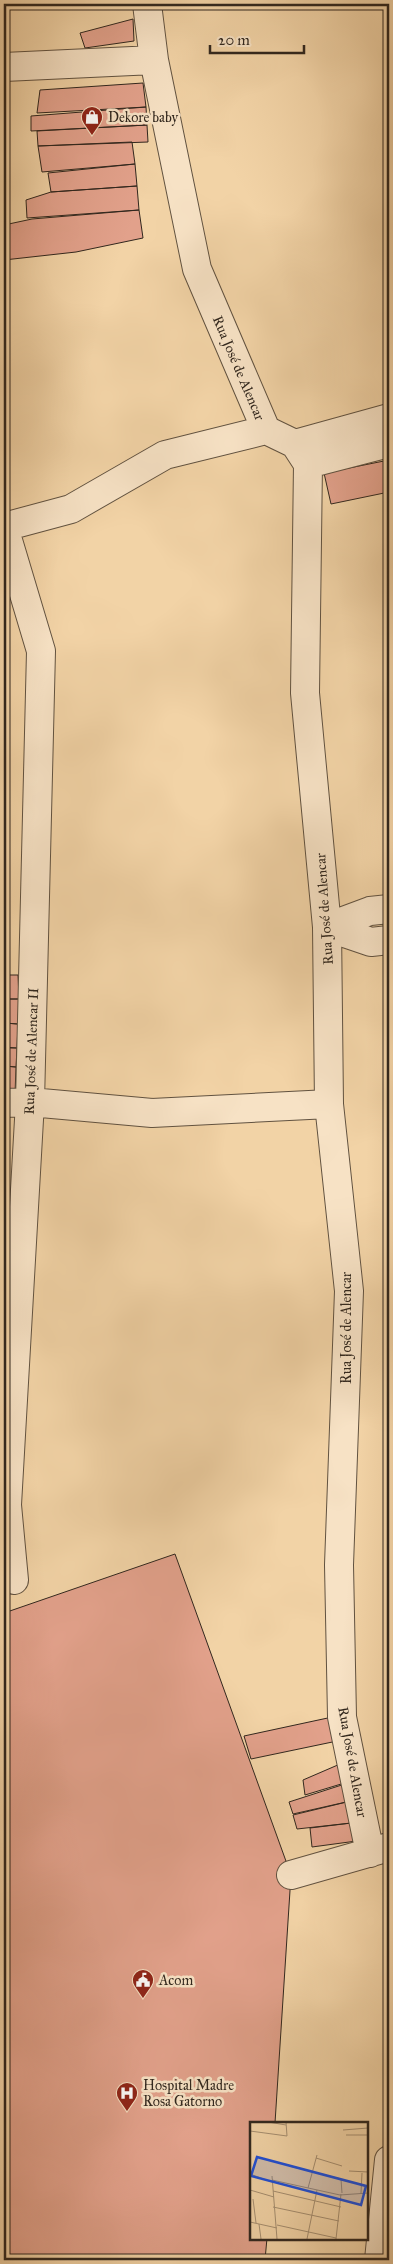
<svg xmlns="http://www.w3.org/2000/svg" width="393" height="2264" font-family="'IM FELL Great Primer',serif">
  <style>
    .building { fill: #e2a18b; stroke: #31271e }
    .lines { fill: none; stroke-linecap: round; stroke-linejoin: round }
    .street-casing { stroke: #615240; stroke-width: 30 }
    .street { stroke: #f7e2c5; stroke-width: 28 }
    .labels { text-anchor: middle; stroke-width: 5; stroke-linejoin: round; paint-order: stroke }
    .poi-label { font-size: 14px; fill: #31271e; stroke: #f7e2c5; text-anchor: start }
    .street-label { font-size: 14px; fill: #31271e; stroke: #f7e2c5 }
    .inset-road { fill: none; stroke: #a58e70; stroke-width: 1 }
    .view { fill: #1d4ed8; fill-opacity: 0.15; stroke: #1d4ed8; stroke-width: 2.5 }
    .inset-edge { fill: none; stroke: #31271e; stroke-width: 2.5 }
  </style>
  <rect width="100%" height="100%" fill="#f2d3a6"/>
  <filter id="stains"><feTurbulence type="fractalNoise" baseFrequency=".004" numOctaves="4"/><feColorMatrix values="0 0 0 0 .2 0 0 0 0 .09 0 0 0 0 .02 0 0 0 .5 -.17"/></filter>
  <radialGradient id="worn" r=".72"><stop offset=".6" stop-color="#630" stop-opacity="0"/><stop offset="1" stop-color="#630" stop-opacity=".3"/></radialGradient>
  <path class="building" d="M 133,19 L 134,41 L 85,48 L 80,33 Z
    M 143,83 L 146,107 L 37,113 L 40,90 Z
    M 146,107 L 147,125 L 31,131 L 31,116 Z
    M 147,125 L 148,142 L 38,146 L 37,131 Z
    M 132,142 L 135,164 L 42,172 L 38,146 Z
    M 135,164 L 137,186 L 51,192 L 48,173 Z
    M 137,186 L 139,210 L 27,218 L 26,200 L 51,192 Z
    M 139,210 L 143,238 L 76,252 L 4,260 L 4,225 L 32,219 Z
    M 389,460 L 389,492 L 331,504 L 324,473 Z
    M 4,975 L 18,975 L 19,999 L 4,999 Z
    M 4,999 L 19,999 L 18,1024 L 4,1023 Z
    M 4,1023 L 18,1024 L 17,1048 L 4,1047 Z
    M 4,1048 L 17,1048 L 16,1067 L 4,1066 Z
    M 4,1066 L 16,1067 L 15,1094 L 4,1094 Z
    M 175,1554 L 291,1875 L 275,2123 L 252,2123 L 252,2238 L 267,2238 L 265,2260 L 4,2260 L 4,1613 Z
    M 337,1716 L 342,1740 L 251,1759 L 244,1736 Z
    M 347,1761 L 351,1781 L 305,1795 L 303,1780 Z
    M 351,1782 L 355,1800 L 293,1814 L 289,1802 Z
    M 355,1800 L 360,1822 L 297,1829 L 293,1815 Z
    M 360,1822 L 364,1840 L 312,1847 L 310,1828 Z"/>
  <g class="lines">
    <g class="street-casing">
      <path id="street" d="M 147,4 L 154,60 L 197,269 L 266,430 L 295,444 L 308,464 L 305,693 L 327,927 L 329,1104 L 349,1291 L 339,1565 L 342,1717 L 370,1853
        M 4,67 L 154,60
        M 295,444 L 389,418
        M 308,464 L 389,443
        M 327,927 L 370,911 L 389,909
        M 327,927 L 371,942 L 389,940
        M 4,1103 L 30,1102 L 152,1113 L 329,1104
        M 14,1580 L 7,1505 L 30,1102 L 41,651 L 4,527 L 71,509 L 165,455 L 266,430
        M 291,1875 L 389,1847
        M 379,2260 L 389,2160"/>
    </g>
    <use href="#street" class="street"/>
  </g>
  <defs>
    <g id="shop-pin" transform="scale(1.125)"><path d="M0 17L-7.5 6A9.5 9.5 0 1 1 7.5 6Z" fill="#8f2418" stroke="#f7e2c5"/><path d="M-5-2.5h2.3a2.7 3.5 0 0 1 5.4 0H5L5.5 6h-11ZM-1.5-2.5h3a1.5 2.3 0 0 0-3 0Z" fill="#fff"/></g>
    <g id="civic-pin" transform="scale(1.125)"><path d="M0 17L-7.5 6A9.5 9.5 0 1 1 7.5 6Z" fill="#8f2418" stroke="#f7e2c5"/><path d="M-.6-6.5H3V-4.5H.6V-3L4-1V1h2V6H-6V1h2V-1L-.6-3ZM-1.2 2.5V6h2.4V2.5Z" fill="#fff"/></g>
    <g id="hospital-pin" transform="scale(1.125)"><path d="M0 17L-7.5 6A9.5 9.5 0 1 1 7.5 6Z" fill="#8f2418" stroke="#f7e2c5"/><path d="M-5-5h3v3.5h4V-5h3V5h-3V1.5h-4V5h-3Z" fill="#fff"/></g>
  </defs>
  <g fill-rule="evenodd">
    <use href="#shop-pin" x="92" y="117"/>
    <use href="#civic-pin" x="143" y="1980"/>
    <use href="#hospital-pin" x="127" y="2093"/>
  </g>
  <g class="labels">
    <g class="poi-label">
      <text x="108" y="122">Dekore baby</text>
      <text x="159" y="1985">Acom</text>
      <text x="143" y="2090">Hospital Madre<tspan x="143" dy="16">Rosa Gatorno</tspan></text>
    </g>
    <g class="street-label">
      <text transform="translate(239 368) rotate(67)" y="5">Rua José de Alencar</text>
      <text transform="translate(324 909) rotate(-94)" y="5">Rua José de Alencar</text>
      <text transform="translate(31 1051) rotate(-88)" y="5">Rua José de Alencar II</text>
      <text transform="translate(346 1328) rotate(-90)" y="5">Rua José de Alencar</text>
      <text transform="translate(353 1762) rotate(80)" y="5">Rua José de Alencar</text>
    </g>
  </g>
  <g transform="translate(250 2122)">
    <rect width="118" height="118" fill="#f2d3a6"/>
    <path class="inset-road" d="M 18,0 L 36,3M 93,8 L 118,6M 0,9 L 37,14 L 36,0M 96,13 L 118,13M 66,36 L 92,44M 39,44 L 91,57 L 92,71M 99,49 L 118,50M 0,52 L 22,60M 22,54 L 27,117M 22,58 L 90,73 L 118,71M 58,66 L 67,33M 0,68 L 24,75M 23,69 L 91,85M 111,71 L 112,51M 3,77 L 6,101M 23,85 L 89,99M 0,100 L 27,106M 9,102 L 11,117M 27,103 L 86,116M 57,117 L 67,68M 86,117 L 91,72"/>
    <path class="view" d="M 7,35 L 116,64 L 111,83 L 1,54 Z"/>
    <rect width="118" height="118" class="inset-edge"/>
  </g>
  <rect width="393" height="2264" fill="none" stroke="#f2d3a6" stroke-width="20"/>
  <rect x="5" y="5" width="383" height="2254" fill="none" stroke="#31271e" stroke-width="2.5"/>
  <rect x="10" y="10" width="373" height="2244" fill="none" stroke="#31271e"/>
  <path d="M210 45v8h94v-8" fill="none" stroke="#31271e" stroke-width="2.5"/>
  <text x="218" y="45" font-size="15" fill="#31271e" stroke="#f7e2c5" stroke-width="4" paint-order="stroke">20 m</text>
  <rect width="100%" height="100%" filter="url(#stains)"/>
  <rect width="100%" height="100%" fill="url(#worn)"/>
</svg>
